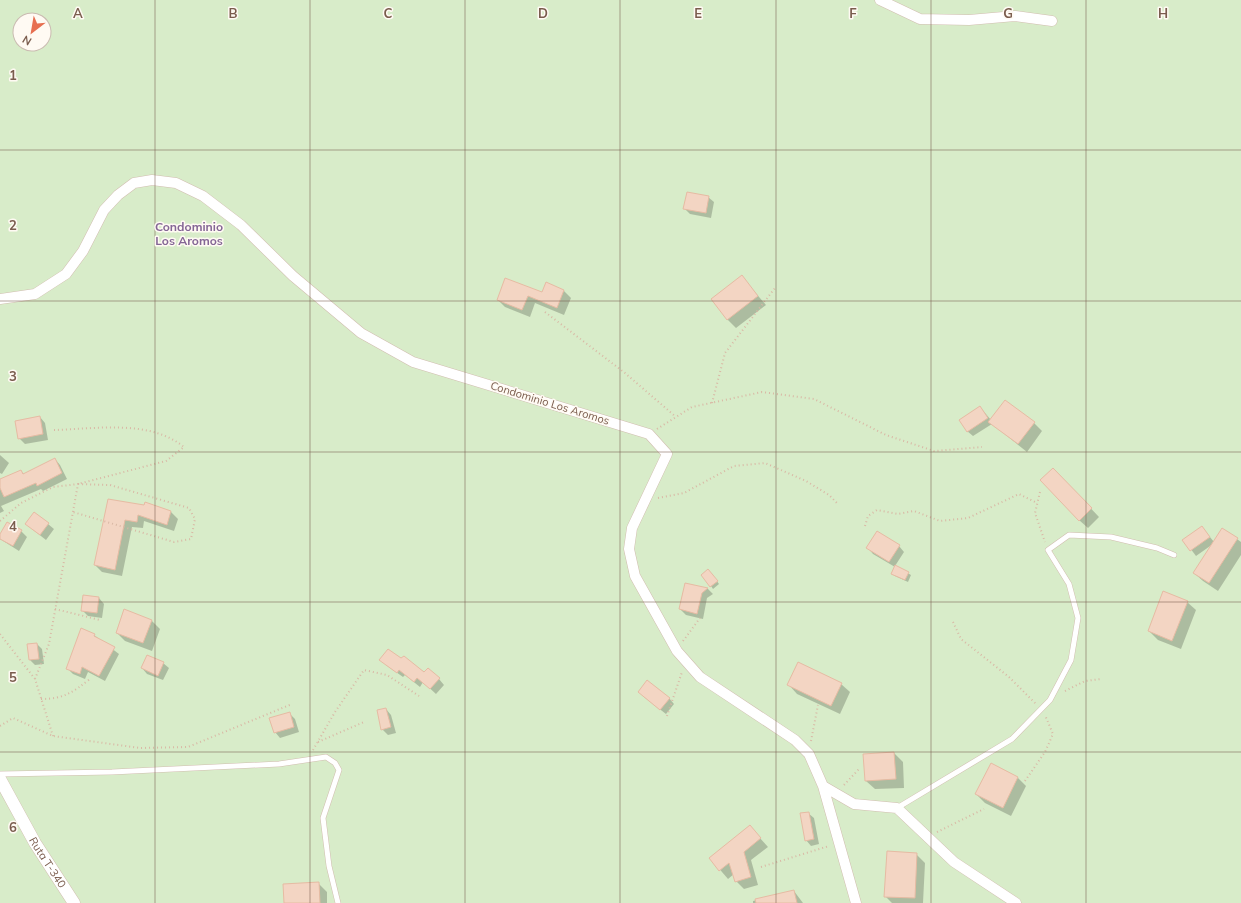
<svg xmlns="http://www.w3.org/2000/svg" width="1241" height="903" font-family="Mulish,sans-serif">
  <style>
    .green { fill: #d8ecc9; fill-rule: evenodd }
    .shadow { fill: #0003 }
    .building { fill: #f3d5c3; stroke: #e6bba3 }
    .lines { fill: none; stroke-linecap: round; stroke-linejoin: round }
    .service-casing { stroke: #d1beb0; stroke-width: 6 }
    .minor-casing { stroke: #d1beb0; stroke-width: 11 }
    .tertiary-casing { stroke: #d1beb0; stroke-width: 13 }
    .path { stroke: #d9b8a5; stroke-width: 2; stroke-dasharray: 1 3; stroke-linecap: butt }
    .service { stroke: #fff; stroke-width: 5 }
    .minor { stroke: #fff; stroke-width: 10 }
    .tertiary { stroke: #fff; stroke-width: 12 }
    .grid { fill: none; stroke: #7a5c4d; stroke-width: 1; stroke-opacity: 0.55 }
    .labels { text-anchor: middle; stroke-width: 3; stroke-linejoin: round; paint-order: stroke }
    .street-label { font-size: 11px; fill: #7a5c4d; stroke: #fffaf3 }
    .neighbourhood-label { font-size: 12px; font-weight: bold; fill: #846695; stroke: #fffaf3 }
    .grid-label { font-size: 13px; text-anchor: middle; font-weight: bold; fill: #7a5c4d; stroke: #fffaf3; stroke-width: 3; stroke-linejoin: round; paint-order: stroke }
  </style>
  <rect width="100%" height="100%" fill="#fdf6ec"/>
  <path class="green" d="M 0,0 L 1241,0 L 1241,903 L 0,903 ZM 20,20 L 44,20 L 44,44 L 20,44 Z"/>
  <path class="shadow" d="M 708,197 L 714,202 L 711,218 L 690,214 L 685,209 Z
    M 742,277 L 766,305 L 736,328 L 727,319 Z
    M 563,290 L 571,298 L 564,315 L 535,303 L 530,317 L 505,307 L 498,300 Z
    M 980,407 L 991,420 L 1034,423 L 1042,431 L 1027,452 L 992,424 L 973,436 L 967,431 Z
    M 40,417 L 45,423 L 48,440 L 25,444 L 19,438 Z
    M 0,455 L 9,463 L 2,474 L 0,473 Z
    M 55,459 L 60,465 L 67,479 L 43,491 L 41,489 L 1,506 L 4,511 L 0,513 L 0,480 L 21,471 L 24,474 Z
    M 1062,478 L 1099,517 L 1088,528 L 1079,520 Z
    M 108,500 L 144,506 L 145,503 L 171,512 L 178,519 L 174,531 L 144,521 L 143,528 L 132,527 L 122,576 L 102,572 L 95,565 Z
    M 48,524 L 54,529 L 46,540 L 32,529 Z
    M 1202,527 L 1214,542 L 1237,539 L 1241,542 L 1241,555 L 1218,591 L 1203,581 L 1194,573 L 1213,544 L 1196,556 L 1184,540 Z
    M 21,531 L 27,537 L 19,551 L 0,539 L 0,536 Z
    M 899,546 L 904,552 L 895,566 L 911,575 L 908,582 L 895,576 L 892,574 L 895,567 L 873,554 L 868,548 Z
    M 711,573 L 719,584 L 713,589 L 711,586 Z
    M 686,584 L 708,589 L 713,594 L 707,598 L 703,619 L 686,615 L 680,609 Z
    M 99,598 L 104,604 L 102,618 L 88,616 L 82,610 Z
    M 1187,602 L 1196,610 L 1181,649 L 1158,640 L 1149,631 Z
    M 151,620 L 160,629 L 152,651 L 125,641 L 117,633 Z
    M 94,635 L 119,654 L 105,681 L 88,672 L 85,679 L 73,674 L 68,669 Z
    M 37,644 L 42,649 L 44,664 L 35,665 L 30,660 Z
    M 401,660 L 439,679 L 444,685 L 436,694 L 423,682 L 420,687 L 405,675 L 403,677 L 386,665 Z
    M 163,663 L 169,668 L 163,680 L 147,674 L 142,668 Z
    M 841,684 L 850,692 L 840,714 L 797,694 L 789,685 Z
    M 644,697 L 669,698 L 674,704 L 666,714 Z
    M 386,709 L 391,715 L 396,733 L 388,735 L 382,729 Z
    M 289,713 L 295,719 L 299,732 L 280,738 L 275,732 Z
    M 894,753 L 903,762 L 904,788 L 875,789 L 866,781 Z
    M 992,764 L 1018,778 L 1026,786 L 1011,816 L 985,803 L 976,794 Z
    M 808,813 L 814,818 L 819,844 L 811,846 L 806,840 Z
    M 750,827 L 768,847 L 751,860 L 758,885 L 744,889 L 736,881 L 734,874 L 728,879 L 710,858 Z
    M 916,854 L 925,863 L 923,903 L 892,903 L 885,896 Z
    M 318,883 L 327,892 L 327,903 L 285,903 Z
    M 794,891 L 803,903 L 753,903 L 753,901 Z"/>
  <path class="building" d="M 687,192 L 709,196 L 706,213 L 683,209 Z
    M 742,275 L 758,296 L 727,320 L 711,299 Z
    M 505,278 L 542,292 L 546,282 L 564,290 L 557,308 L 528,296 L 522,310 L 497,300 Z
    M 1005,400 L 1035,422 L 1018,444 L 988,422 Z
    M 980,406 L 988,418 L 967,432 L 959,420 Z
    M 40,416 L 43,434 L 18,439 L 15,421 Z
    M 55,458 L 62,473 L 37,486 L 36,483 L 4,497 L 0,488 L 0,479 L 21,470 L 23,474 Z
    M 1053,468 L 1092,508 L 1079,521 L 1040,480 Z
    M 108,499 L 144,505 L 145,502 L 171,511 L 167,525 L 138,515 L 137,522 L 125,520 L 115,570 L 94,565 Z
    M 34,512 L 49,523 L 40,535 L 25,524 Z
    M 7,522 L 22,530 L 13,546 L 0,539 L 0,534 Z
    M 1202,526 L 1210,537 L 1190,551 L 1182,540 Z
    M 1222,528 L 1238,538 L 1209,583 L 1193,573 Z
    M 877,531 L 900,545 L 889,562 L 866,548 Z
    M 895,565 L 909,572 L 905,580 L 891,574 Z
    M 708,569 L 718,581 L 710,587 L 701,575 Z
    M 685,583 L 708,588 L 702,593 L 697,614 L 679,609 Z
    M 1163,591 L 1188,601 L 1172,641 L 1148,631 Z
    M 83,595 L 99,597 L 97,613 L 81,611 Z
    M 124,609 L 152,620 L 143,643 L 116,633 Z
    M 81,628 L 95,634 L 94,636 L 115,647 L 99,676 L 82,667 L 80,674 L 66,669 Z
    M 37,643 L 39,659 L 29,660 L 27,644 Z
    M 388,649 L 401,658 L 404,656 L 424,672 L 428,668 L 440,678 L 430,689 L 417,678 L 414,682 L 399,670 L 397,673 L 379,660 Z
    M 147,655 L 164,662 L 158,676 L 141,668 Z
    M 798,662 L 842,683 L 831,706 L 787,685 Z
    M 647,680 L 670,698 L 660,710 L 638,692 Z
    M 386,708 L 391,727 L 381,730 L 377,710 Z
    M 290,712 L 294,727 L 274,733 L 269,718 Z
    M 894,752 L 896,779 L 865,781 L 863,754 Z
    M 991,763 L 1018,777 L 1003,808 L 975,794 Z
    M 809,812 L 814,839 L 805,841 L 800,813 Z
    M 750,825 L 761,838 L 744,852 L 751,877 L 735,882 L 729,863 L 719,871 L 709,858 Z
    M 887,851 L 917,853 L 915,898 L 884,897 Z
    M 319,882 L 320,903 L 284,903 L 283,884 Z
    M 794,890 L 797,903 L 756,903 L 755,899 Z"/>
  <g class="lines">
    <g class="service-casing">
      <path id="service" d="M 0,774 L 112,772 L 279,764 L 326,757 L 335,763 L 339,770 L 323,818 L 329,866 L 338,903
        M 897,808 L 1012,739 L 1050,700 L 1071,660 L 1078,618 L 1069,584 L 1048,550 L 1069,535 L 1111,537 L 1157,548 L 1174,555"/>
    </g>
    <g class="minor-casing">
      <path id="minor" d="M 880,0 L 920,19 L 969,20 L 1015,16 L 1052,21
        M 0,299 L 35,294 L 66,274 L 83,251 L 104,210 L 118,195 L 134,183 L 152,180 L 176,183 L 203,196 L 241,225 L 293,276 L 361,333 L 413,362 L 649,434 L 667,454 L 632,528 L 629,549 L 635,576 L 677,651 L 700,677 L 795,740 L 809,754 L 823,786 L 856,903
        M 823,786 L 854,804 L 897,808 L 954,862 L 1016,903"/>
    </g>
    <g class="tertiary-casing">
      <g id="tertiary">
        <path id="s1" d="M 0,779 L 35,843 L 74,903"/>
      </g>
    </g>
    <path class="path" d="M 545,312 L 625,373 L 676,417
      M 712,403 L 725,353 L 775,288
      M 657,429 L 692,407 L 762,392 L 814,399 L 886,435 L 934,451 L 982,447
      M 54,430 C 96,429 149,419 184,447 L 166,461 L 78,484 L 110,485 L 189,508 L 195,519 L 191,539 L 174,542 L 73,512
      M 1040,492 L 1035,513 L 1045,542
      M 658,498 L 684,493 L 734,466 L 765,463 L 806,481 L 829,495 L 837,503
      M 0,521 L 21,503 L 53,487 L 78,484 L 49,644 L 35,679
      M 865,526 L 868,516 L 877,510 L 898,514 L 914,511 L 940,521 L 968,518 L 1019,494 L 1037,503
      M 55,609 L 100,620
      M 953,622 L 961,639 L 1009,677 L 1036,704
      M 0,634 L 35,679 L 53,736
      M 683,641 L 700,618
      M 1065,691 L 1085,681 L 1101,679
      M 41,699 C 64,699 73,692 90,679
      M 667,716 L 682,672
      M 0,726 L 13,718 L 53,736 L 140,748 L 188,747 L 292,704
      M 811,741 L 818,705
      M 318,742 L 364,722
      M 313,750 L 335,712 L 364,670 L 387,675 L 419,696
      M 1025,781 L 1045,752 L 1053,734 L 1045,715
      M 844,785 L 859,769
      M 937,832 L 984,809
      M 761,867 L 829,846"/>
    <use href="#service" class="service"/>
    <use href="#minor" class="minor"/>
    <use href="#tertiary" class="tertiary"/>
  </g>
  <path class="grid" d="M 155,0 L 155,903M 310,0 L 310,903M 465,0 L 465,903M 620,0 L 620,903M 776,0 L 776,903M 931,0 L 931,903M 1086,0 L 1086,903M 0,150 L 1241,150M 0,301 L 1241,301M 0,452 L 1241,452M 0,602 L 1241,602M 0,752 L 1241,752"/>
  <g class="labels">
    <g class="street-label">
      <text transform="translate(550 403) rotate(17)" y="4">Condominio Los Aromos</text>
      <text dy="4" stroke="none"><textPath href="#s1" startOffset="96">Ruta T-340</textPath></text>
    </g>
    <g class="neighbourhood-label">
      <text x="189" y="231">Condominio<tspan x="189" dy="14">Los Aromos</tspan></text>
    </g>
  </g>
  <g class="grid-label">
    <text x="78" y="18">A</text>
    <text x="233" y="18">B</text>
    <text x="388" y="18">C</text>
    <text x="543" y="18">D</text>
    <text x="698" y="18">E</text>
    <text x="853" y="18">F</text>
    <text x="1008" y="18">G</text>
    <text x="1163" y="18">H</text>
    <text x="13" y="80">1</text>
    <text x="13" y="230">2</text>
    <text x="13" y="381">3</text>
    <text x="13" y="531">4</text>
    <text x="13" y="682">5</text>
    <text x="13" y="832">6</text>
  </g>
  <g transform="translate(32 32) rotate(211)"><circle r="19" fill="#fffaf3" stroke="#cabbb1"/>
  <path d="M0-3L7 15L0 10L-7 15Z" fill="#e76f51"/>
  <text y="-6" font-size="11" font-weight="bold" text-anchor="middle" fill="#7a5c4d">N</text>
  </g>
</svg>
